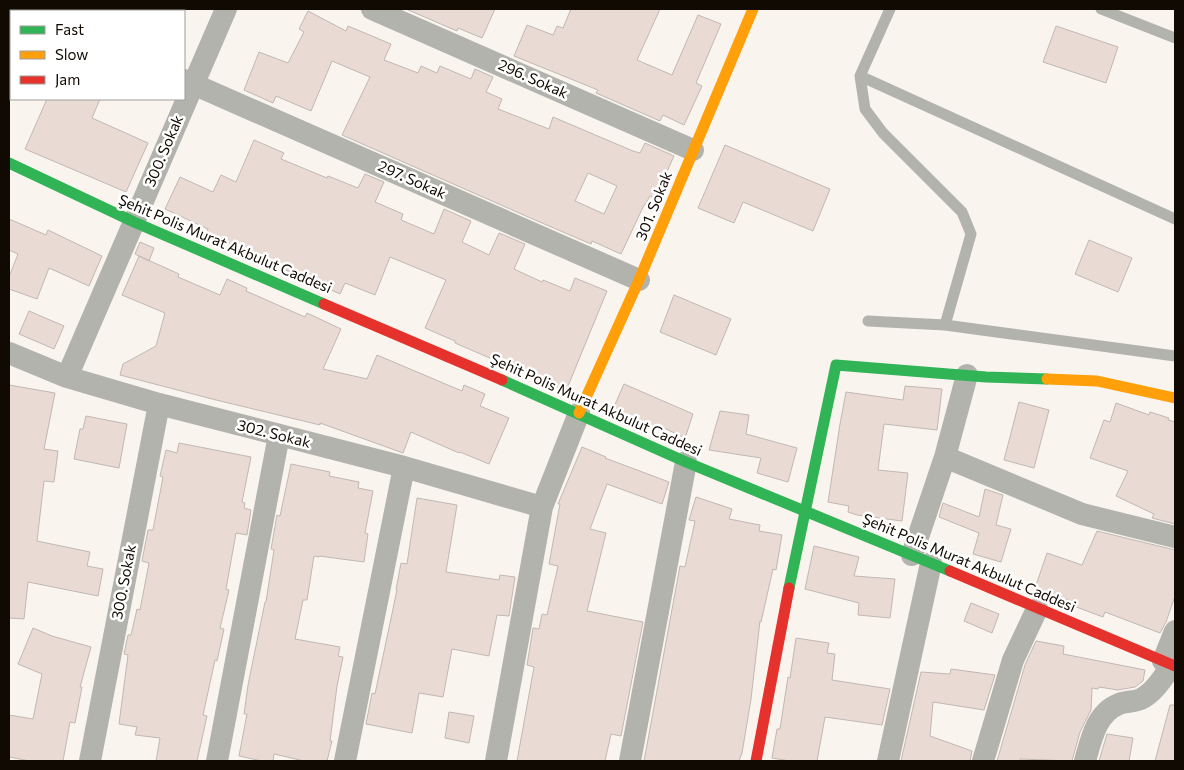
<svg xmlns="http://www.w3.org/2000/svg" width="1184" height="770" font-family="Commissioner,sans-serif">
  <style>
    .building { fill: #e9dad4; stroke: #c1b8b3; fill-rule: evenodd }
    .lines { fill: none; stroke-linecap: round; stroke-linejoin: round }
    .lane { stroke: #b3b3ae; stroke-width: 11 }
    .street { stroke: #b3b3ae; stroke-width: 22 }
    .fast { stroke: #30b455; stroke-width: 11 }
    .slow { stroke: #ff9f0a; stroke-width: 11 }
    .jam { stroke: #e5322d; stroke-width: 11 }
    .labels { text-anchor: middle; stroke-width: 5; stroke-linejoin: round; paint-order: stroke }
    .street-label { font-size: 15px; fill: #110a03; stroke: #fff }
  </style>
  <rect width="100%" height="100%" fill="#faf4ee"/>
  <path class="building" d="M 406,9 L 495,9 L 482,38 L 458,28 L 457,31 Z
    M 571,9 L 660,9 L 637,60 L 672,75 L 698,15 L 721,24 L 696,83 L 702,86 L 684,125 L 663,115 L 660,121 L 596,93 L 598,90 L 514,56 L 527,25 L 553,35 L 557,26 L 563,28 Z
    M 308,11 L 346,31 L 348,26 L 391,44 L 384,60 L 418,73 L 421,66 L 437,73 L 440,66 L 471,79 L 475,69 L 493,77 L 486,92 L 502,99 L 498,109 L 549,129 L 553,117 L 633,151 L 640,153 L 645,143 L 674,156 L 655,198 L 650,196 L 645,205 L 644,205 L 621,254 L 592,241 L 591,244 L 535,220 L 342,135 L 370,77 L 332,61 L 311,111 L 276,96 L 273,103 L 244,90 L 259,52 L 288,63 L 304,32 L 299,29 ZM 588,173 L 617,186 L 604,214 L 575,201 Z
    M 1056,26 L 1118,47 L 1106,83 L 1043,62 Z
    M 47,99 L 100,99 L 92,118 L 148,143 L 126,192 L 25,149 Z
    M 254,140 L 284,153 L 281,159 L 327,178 L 328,176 L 358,188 L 365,174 L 384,182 L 375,202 L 403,214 L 401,220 L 434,234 L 444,209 L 471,221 L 462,242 L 489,255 L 499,233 L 525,244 L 514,269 L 542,282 L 543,280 L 570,291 L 575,278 L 607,291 L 566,391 L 455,343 L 455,341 L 425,328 L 446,280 L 390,257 L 375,295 L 345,283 L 340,294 L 268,262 L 268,261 L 206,233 L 208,229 L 165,209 L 180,177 L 213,192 L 221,175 L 236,182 Z
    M 725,145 L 830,189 L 813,231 L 743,202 L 734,223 L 698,208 Z
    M 9,219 L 46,235 L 48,230 L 102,256 L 89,286 L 49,268 L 37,299 L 9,289 L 9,277 L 18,254 L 9,250 Z
    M 1089,240 L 1132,258 L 1118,292 L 1075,274 Z
    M 140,242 L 154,248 L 149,261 L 135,254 Z
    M 139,256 L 179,274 L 178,277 L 220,295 L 227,279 L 247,288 L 246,291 L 305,317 L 307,313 L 341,329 L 323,369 L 367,379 L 377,355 L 462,391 L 464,385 L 485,394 L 480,406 L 509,418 L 489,464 L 460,452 L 459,453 L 411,432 L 403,453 L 320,423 L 320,425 L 216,400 L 120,375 L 123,364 L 156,346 L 165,313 L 122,295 Z
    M 674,295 L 731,319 L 716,355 L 660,332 Z
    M 29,311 L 64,326 L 54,349 L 19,334 Z
    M 624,384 L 693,414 L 685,438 L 660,426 L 659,429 L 613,409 Z
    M 9,385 L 55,393 L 44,449 L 58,451 L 54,482 L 44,481 L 37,541 L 90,552 L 87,566 L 103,569 L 98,596 L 28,582 L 24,619 L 9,618 Z
    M 905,386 L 942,389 L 937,430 L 884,424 L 878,470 L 908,473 L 902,521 L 857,515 L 848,512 L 849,506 L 828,502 L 840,424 L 846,392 L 903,400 Z
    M 1019,402 L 1049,410 L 1034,468 L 1004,460 Z
    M 1116,403 L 1149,415 L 1150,412 L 1169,418 L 1168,420 L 1175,422 L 1175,524 L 1152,518 L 1154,514 L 1116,496 L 1128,471 L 1090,458 L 1104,420 L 1110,422 Z
    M 720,411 L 749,415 L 746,434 L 797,448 L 788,482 L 757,473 L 761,458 L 709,450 Z
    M 86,416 L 127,424 L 119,468 L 74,459 L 80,429 L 83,429 Z
    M 179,443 L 251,457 L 242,502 L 245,503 L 244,508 L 251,510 L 247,535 L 236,533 L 226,589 L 229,590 L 220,628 L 224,629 L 217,661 L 215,660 L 203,715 L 207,716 L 197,761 L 156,761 L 160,738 L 135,735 L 137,727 L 119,724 L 128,655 L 124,654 L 128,635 L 131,635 L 137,609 L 140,610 L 149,563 L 142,561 L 148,530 L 153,530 L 163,477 L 160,476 L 166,450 L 177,453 Z
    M 582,447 L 606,457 L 605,458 L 669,482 L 662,504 L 607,484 L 590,529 L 606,533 L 587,611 L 643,622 L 621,736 L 611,734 L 605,761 L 517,761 L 534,667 L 527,665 L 533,628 L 539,629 L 542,614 L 547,615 L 558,566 L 549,564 L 560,504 L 558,504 Z
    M 291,464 L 330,472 L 329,476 L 359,482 L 358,488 L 373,491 L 365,533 L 368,534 L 364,562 L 319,556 L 319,557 L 314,556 L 307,600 L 303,600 L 295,639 L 340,647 L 338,656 L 343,657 L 337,686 L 330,741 L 332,741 L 327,761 L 304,761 L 274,754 L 273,761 L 262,761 L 239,756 L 247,714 L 244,714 L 248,685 L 265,602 L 266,602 L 274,550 L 271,549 L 277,515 L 280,516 Z
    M 985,489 L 1003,495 L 996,525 L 1011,529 L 1001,562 L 973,554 L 979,533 L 939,517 L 943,503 L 979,517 Z
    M 696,497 L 732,509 L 729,519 L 760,525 L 759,531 L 782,535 L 776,570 L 773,569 L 761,622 L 760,621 L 751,699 L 742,753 L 739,761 L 644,761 L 680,566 L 685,567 L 695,521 L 689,520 Z
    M 417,498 L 457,505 L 446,572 L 499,580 L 500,575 L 515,577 L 509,616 L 497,615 L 489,656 L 452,649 L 443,697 L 419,693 L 412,733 L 366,724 L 372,693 L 375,694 L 397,590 L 396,590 L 401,563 L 407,564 Z
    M 1097,531 L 1175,550 L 1175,596 L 1166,622 L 1160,633 L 1105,612 L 1103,617 L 1079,608 L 1070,605 L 1071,601 L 1035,588 L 1047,553 L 1082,565 Z
    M 814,546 L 859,557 L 854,576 L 895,579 L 890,618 L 858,615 L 859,603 L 805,589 Z
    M 971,603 L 999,614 L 992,633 L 964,621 Z
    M 33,628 L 52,636 L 91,647 L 80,687 L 82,687 L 75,723 L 70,722 L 63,761 L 30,761 L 9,757 L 9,715 L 33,719 L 42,674 L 18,664 Z
    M 796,638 L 829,643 L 827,653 L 835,654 L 832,680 L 890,689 L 882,725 L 825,717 L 817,761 L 790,761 L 772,758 L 777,729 L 780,729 L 788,677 L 790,678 Z
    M 1036,641 L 1064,646 L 1063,654 L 1145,670 L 1143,681 L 1135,687 L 1118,690 L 1099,687 L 1098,689 L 1092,688 L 1091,710 L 1080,732 L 1072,761 L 1020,759 L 1020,761 L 997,761 L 1025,665 Z
    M 951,669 L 995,675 L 984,710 L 933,702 L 930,736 L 972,751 L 970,761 L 901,761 L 921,672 L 950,674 Z
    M 1170,705 L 1175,705 L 1175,761 L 1155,761 Z
    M 449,712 L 474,716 L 469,743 L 445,738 Z
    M 1107,734 L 1133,738 L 1129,761 L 1099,761 Z"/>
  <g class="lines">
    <path class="lane" d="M 890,9 L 860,76 L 865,109 L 883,133 L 962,212 L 971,234 L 945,325
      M 1101,9 L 1175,38
      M 860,76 L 1175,219
      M 868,321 L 945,325 L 1175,356"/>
    <path class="street" d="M 372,9 L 693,150
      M 9,10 L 12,11
      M 184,80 L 639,280
      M 9,85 L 11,64
      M 9,353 L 67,377 L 159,404 L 404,467 L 542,507
      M 967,375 L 945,457 L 1082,514 L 1175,537
      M 67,377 L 226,9
      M 912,555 L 945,457
      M 1163,661 L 1175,631
      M 90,761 L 159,404
      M 217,761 L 279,435
      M 345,761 L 404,467
      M 496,761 L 542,507 L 579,413
      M 630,761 L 686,462
      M 888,761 L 931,563
      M 983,761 L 1013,660 L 1037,609
      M 1085,761 C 1091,740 1096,713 1119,704 C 1126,701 1135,702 1141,699 C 1155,692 1164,676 1172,665"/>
    <path class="fast" d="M 9,163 L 134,222 L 324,304
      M 502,380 L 686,462 L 950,571
      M 789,588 L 836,365 L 986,377 L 1047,379"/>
    <path class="slow" d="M 1047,379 L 1097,381 L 1175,398
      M 579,413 L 639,280 L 753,9"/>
    <path class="jam" d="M 324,304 L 502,380
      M 950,571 L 1175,666
      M 756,761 L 789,588"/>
  </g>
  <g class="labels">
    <g class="street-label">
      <text transform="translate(533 79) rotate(24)" y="5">296. Sokak</text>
      <text transform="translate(164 151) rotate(-67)" y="5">300. Sokak</text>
      <text transform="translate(412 180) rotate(24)" y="5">297. Sokak</text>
      <text transform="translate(654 206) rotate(-68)" y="5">301. Sokak</text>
      <text transform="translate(225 244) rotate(23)" y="5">Şehit Polis Murat Akbulut Caddesi</text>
      <text transform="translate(596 405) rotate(24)" y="5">Şehit Polis Murat Akbulut Caddesi</text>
      <text transform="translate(274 434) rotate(14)" y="5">302. Sokak</text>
      <text transform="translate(969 563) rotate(23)" y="5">Şehit Polis Murat Akbulut Caddesi</text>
      <text transform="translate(124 582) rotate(-79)" y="5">300. Sokak</text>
    </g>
  </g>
  <rect width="1184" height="770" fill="none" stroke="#110a03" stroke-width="20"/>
  <rect x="10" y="10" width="175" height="90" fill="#ffffff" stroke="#a09d9a"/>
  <rect x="20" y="26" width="25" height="8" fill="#30b455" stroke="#a09d9a"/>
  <text x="55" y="35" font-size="15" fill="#110a03">Fast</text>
  <rect x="20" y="51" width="25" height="8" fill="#ff9f0a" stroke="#a09d9a"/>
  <text x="55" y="60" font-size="15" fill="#110a03">Slow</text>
  <rect x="20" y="76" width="25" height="8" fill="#e5322d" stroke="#a09d9a"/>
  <text x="55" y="85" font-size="15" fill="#110a03">Jam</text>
</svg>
